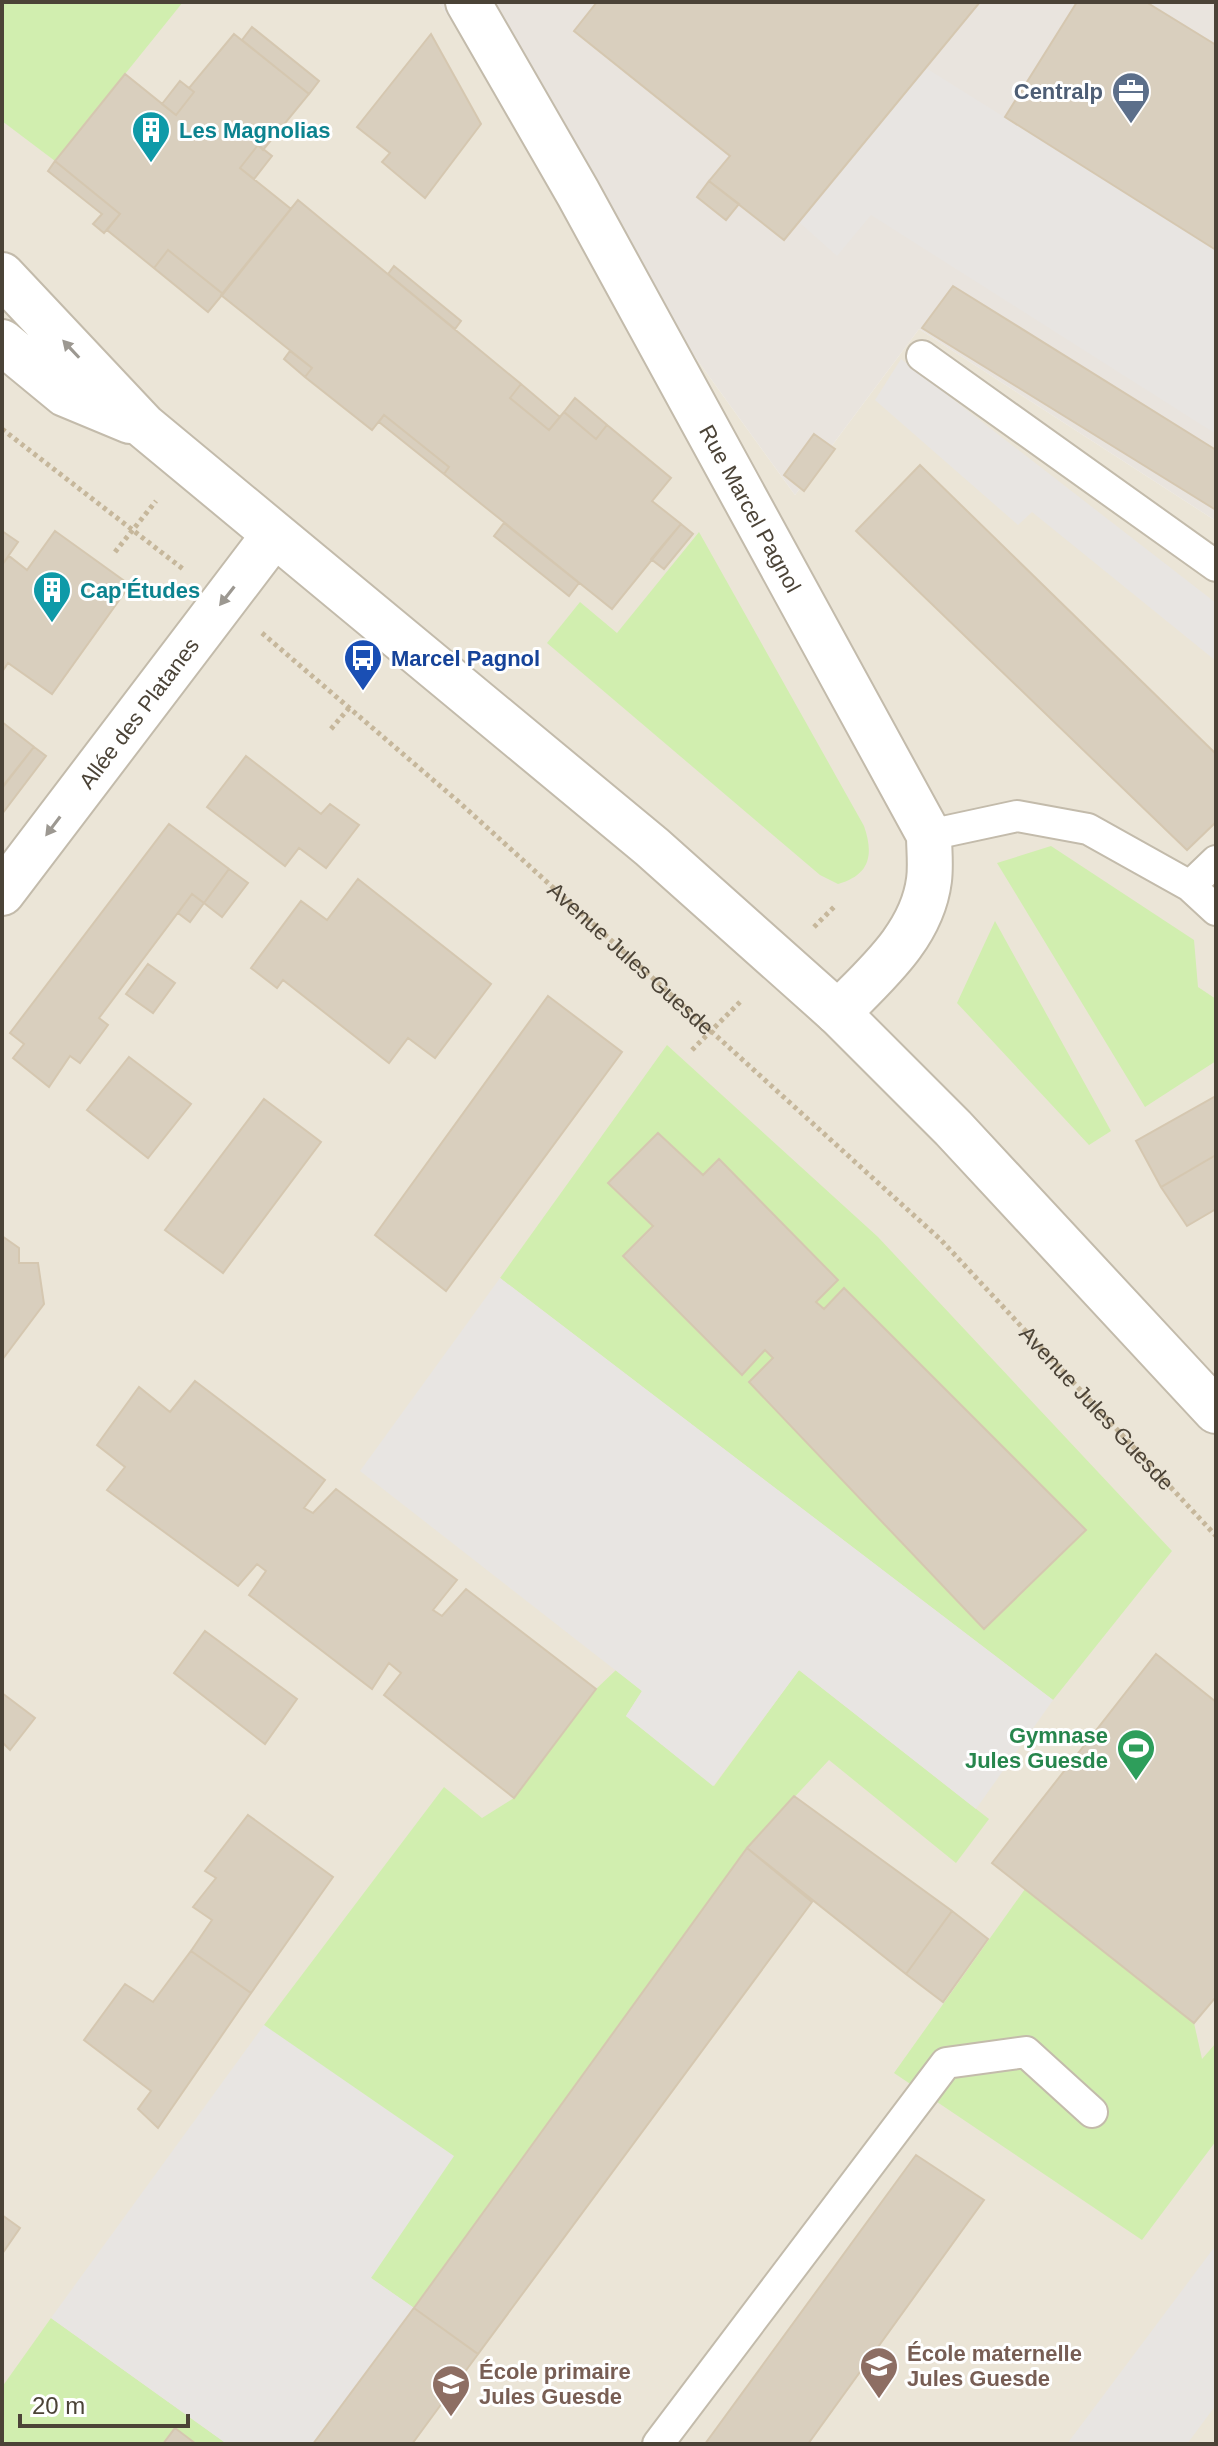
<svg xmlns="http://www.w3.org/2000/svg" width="1218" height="2446" font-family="Arial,sans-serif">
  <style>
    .residential { fill: #ebe5d7 }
    .industrial { fill: #e9e4de }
    .green { fill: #d1eeaf }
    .parking { fill: #e8e5e2 }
    .building { fill: #d9cfbe; stroke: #d5c7b0; stroke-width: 2 }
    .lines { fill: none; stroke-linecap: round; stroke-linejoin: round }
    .service-casing { stroke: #c3bbab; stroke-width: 34 }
    .minor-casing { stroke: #c3bbab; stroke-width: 48 }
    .tertiary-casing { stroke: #c3bbab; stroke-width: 48 }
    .path { stroke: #c6b79b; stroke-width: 5; stroke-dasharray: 4 4; stroke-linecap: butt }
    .service { stroke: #fff; stroke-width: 30 }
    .minor { stroke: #fff; stroke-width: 44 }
    .tertiary { stroke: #fff; stroke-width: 44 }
    .oneway { fill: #9c9891 }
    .labels { text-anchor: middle; stroke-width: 6; stroke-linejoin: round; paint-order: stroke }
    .service-label { font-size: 22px; font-weight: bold; fill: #4e5e75; stroke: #fff; text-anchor: end }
    .culture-label { font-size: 22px; font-weight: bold; fill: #0d838f; stroke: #fff; text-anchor: start }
    .street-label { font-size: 22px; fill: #4b4337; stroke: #fff }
    .transit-label { font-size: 22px; font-weight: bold; fill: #164399; stroke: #fff; text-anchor: start }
    .leisure-label { font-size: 22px; font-weight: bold; fill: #27864d; stroke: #fff; text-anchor: end }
    .education-label { font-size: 22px; font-weight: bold; fill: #785e54; stroke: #fff; text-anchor: start }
  </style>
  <rect width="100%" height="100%" fill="#f6f3ea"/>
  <path class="residential" d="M 2,2 L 438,2 L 795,495 L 919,329 L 1216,521 L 1216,2444 L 2,2444 Z"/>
  <path class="industrial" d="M 438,2 L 1216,2 L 1216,521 L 919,329 L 795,495 Z"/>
  <path class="green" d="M 2,2 L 183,2 L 55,161 L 2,121 Z
    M 699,532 L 864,826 C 874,855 870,875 838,884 L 820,875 L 547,643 L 580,602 L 617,633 Z
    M 1051,846 L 1194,940 L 1198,987 L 1216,999 L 1216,1061 L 1145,1107 L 997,863 Z
    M 995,921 L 1111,1131 L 1089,1145 L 957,1003 Z
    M 667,1045 L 878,1237 L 1172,1551 L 1053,1700 L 500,1278 Z
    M 616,1670 L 642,1691 L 626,1716 L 714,1786 L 799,1670 L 989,1819 L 956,1863 L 829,1760 L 747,1848 L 414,2308 L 371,2278 L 264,2025 L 444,1787 L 482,1818 L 514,1798 L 596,1689 Z
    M 1025,1889 L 1194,2023 L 1202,2059 L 1216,2043 L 1216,2141 L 1142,2240 L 894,2073 Z
    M 51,2318 L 227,2444 L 2,2444 L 2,2387 Z"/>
  <path class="parking" d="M 926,68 L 1216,250 L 1216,434 L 871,215 L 837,256 L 799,222 Z
    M 901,359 L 1216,603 L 1216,661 L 1032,512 L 1018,525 L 875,400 Z
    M 500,1278 L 1053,1700 L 976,1809 L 799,1670 L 713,1786 L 626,1716 L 642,1691 L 360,1471 Z
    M 264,2025 L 454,2156 L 371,2278 L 414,2308 L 313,2444 L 227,2444 L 51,2318 Z
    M 1216,2245 L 1216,2405 L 1187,2444 L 1067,2444 Z"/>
  <path class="building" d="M 597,2 L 980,2 L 784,240 L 709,181 L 730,156 L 574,31 Z
    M 1077,2 L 1146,2 L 1216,45 L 1216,250 L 1005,117 Z
    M 252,27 L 319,81 L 309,94 L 242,40 Z
    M 234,34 L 309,94 L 263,150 L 258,145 L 240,168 L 291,209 L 223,294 L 168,250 L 154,268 L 107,230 L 120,214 L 55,161 L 125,74 L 176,115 L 194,92 L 189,88 Z
    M 431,34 L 481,124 L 425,198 L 382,162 L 390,153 L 357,127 Z
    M 180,81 L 194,92 L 176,115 L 162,104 Z
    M 258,145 L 272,156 L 254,179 L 240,168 Z
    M 55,161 L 120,214 L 104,233 L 93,224 L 102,214 L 48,171 Z
    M 709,181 L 739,204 L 726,220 L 697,197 Z
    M 298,200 L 521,384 L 510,398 L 549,430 L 564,412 L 596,439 L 607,425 L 671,478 L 652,501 L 681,524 L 612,609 L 444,474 L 449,467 L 384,415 L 372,430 L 305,377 L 312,368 L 221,295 Z
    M 168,250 L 223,294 L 208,312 L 154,268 Z
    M 394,266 L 461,321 L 455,329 L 388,274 Z
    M 953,286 L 1216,450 L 1216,510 L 922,328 Z
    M 290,351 L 312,368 L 305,377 L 284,359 Z
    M 521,384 L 560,417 L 549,430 L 510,398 Z
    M 575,398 L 607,425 L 596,439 L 564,412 Z
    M 384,415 L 449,467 L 444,474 L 379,422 Z
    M 814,434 L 835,449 L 804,491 L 784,475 Z
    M 920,465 L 1216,754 L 1216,822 L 1187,850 L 856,531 Z
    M 504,523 L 579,583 L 569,596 L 494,536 Z
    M 681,524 L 693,534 L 664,569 L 651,559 Z
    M 2,531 L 18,542 L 2,565 Z
    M 55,531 L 130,585 L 52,694 L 8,663 L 2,672 L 2,565 L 9,556 L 27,570 Z
    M 2,722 L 34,747 L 3,787 L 2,787 Z
    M 34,747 L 46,756 L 2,814 L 2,787 Z
    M 246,756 L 321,814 L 330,804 L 359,825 L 326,868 L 299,848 L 285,866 L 207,807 Z
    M 169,824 L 229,869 L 204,903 L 192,894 L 99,1018 L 108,1025 L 80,1063 L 70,1056 L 49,1087 L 13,1058 L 24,1044 L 10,1033 Z
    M 229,869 L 248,883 L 222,917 L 204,903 Z
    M 358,879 L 491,984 L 435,1058 L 408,1038 L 389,1063 L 283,980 L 277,988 L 251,968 L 301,901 L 327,920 Z
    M 192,894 L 204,903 L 190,922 L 178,913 Z
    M 148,964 L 175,983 L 153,1013 L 126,994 Z
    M 548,996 L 622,1052 L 446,1291 L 375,1235 Z
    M 129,1057 L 191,1104 L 148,1158 L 87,1110 Z
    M 1216,1096 L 1216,1155 L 1161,1187 L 1136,1141 Z
    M 264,1099 L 321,1142 L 223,1273 L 165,1230 Z
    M 658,1133 L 703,1175 L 719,1159 L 838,1280 L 816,1302 L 824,1309 L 844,1288 L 1086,1530 L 984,1629 L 749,1382 L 773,1358 L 765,1350 L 742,1375 L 623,1256 L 653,1226 L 608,1183 Z
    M 1216,1155 L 1216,1209 L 1187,1226 L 1161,1187 Z
    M 2,1236 L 19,1248 L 19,1263 L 38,1263 L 44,1304 L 2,1360 Z
    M 195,1381 L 325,1480 L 304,1508 L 313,1513 L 336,1489 L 457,1580 L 433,1610 L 442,1616 L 466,1589 L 596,1689 L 514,1798 L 384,1695 L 401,1673 L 389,1663 L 372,1689 L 249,1595 L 266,1571 L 257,1564 L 238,1586 L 107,1490 L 125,1467 L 97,1445 L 139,1387 L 170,1412 Z
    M 205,1631 L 297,1699 L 265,1744 L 174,1673 Z
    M 1156,1654 L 1216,1702 L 1216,1997 L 1194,2023 L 992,1863 Z
    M 2,1693 L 35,1718 L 10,1750 L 2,1742 Z
    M 794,1796 L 952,1911 L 906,1974 L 747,1848 Z
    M 248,1815 L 333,1877 L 251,1993 L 191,1951 L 212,1920 L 193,1907 L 216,1878 L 205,1871 Z
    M 747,1848 L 812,1902 L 478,2354 L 414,2308 Z
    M 952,1911 L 988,1939 L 943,2002 L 906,1974 Z
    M 191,1951 L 251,1993 L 158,2128 L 138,2109 L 151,2091 L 84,2040 L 125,1984 L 153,2002 Z
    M 916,2155 L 984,2200 L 808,2444 L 705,2444 Z
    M 2,2215 L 20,2228 L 2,2254 Z
    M 414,2308 L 478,2354 L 412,2444 L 313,2444 Z
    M 175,2428 L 196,2444 L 163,2444 Z"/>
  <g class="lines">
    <g class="service-casing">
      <path id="service" d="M 922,356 L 1216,566
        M 929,835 L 1017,816 L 1088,829 L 1190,886 L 1216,861
        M 1190,886 L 1216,910
        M 658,2444 L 946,2063 L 1026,2052 L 1092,2112"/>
    </g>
    <g class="minor-casing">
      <g id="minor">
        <path id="s2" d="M 468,2 L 578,193 L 929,835 C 929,849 931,865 929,880 C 922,936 875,975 838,1013"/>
        <path id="s3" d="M 2,893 L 274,535"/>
      </g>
    </g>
    <g class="tertiary-casing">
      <path id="tertiary" d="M 2,275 L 144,426 L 652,847 L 838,1013 L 953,1128 L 1216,1411
        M 2,342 L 65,394 L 130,421"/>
    </g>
    <g class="path">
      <path d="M 2,429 L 183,569"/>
      <path d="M 115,552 L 156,501"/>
      <path id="s1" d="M 262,633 L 460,803 L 941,1240 L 1216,1536"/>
      <path d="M 331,729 L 349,708"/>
      <path d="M 814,927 L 836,905"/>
      <path d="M 692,1050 L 740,1002"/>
    </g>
    <use href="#service" class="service"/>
    <use href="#minor" class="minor"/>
    <use href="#tertiary" class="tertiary"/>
  </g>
  <defs><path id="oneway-solid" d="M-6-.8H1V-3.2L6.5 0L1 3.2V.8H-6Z" transform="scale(2)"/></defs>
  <g class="oneway">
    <use href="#oneway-solid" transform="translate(71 349) rotate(-133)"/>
    <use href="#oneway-solid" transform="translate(227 596) rotate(128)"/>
    <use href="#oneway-solid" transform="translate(53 826) rotate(127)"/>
  </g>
  <defs>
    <g id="office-pin" transform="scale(2)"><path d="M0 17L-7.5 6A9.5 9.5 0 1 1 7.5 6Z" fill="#5c6f8a" stroke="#fff"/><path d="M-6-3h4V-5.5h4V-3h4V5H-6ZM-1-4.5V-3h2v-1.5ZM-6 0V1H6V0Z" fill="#fff"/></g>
    <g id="building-pin" transform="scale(2)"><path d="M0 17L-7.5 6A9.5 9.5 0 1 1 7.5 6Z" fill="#0f9aa8" stroke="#fff"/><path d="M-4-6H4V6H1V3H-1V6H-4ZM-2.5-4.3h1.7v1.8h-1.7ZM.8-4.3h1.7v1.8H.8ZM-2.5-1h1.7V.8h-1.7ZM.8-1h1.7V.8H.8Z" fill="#fff"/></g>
    <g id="bus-pin" transform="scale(2)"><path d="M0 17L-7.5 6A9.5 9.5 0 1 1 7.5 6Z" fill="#1a4fb4" stroke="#fff"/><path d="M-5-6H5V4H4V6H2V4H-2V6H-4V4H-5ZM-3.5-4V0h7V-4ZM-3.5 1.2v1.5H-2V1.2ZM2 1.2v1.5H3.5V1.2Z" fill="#fff"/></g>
    <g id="stadium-pin" transform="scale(2)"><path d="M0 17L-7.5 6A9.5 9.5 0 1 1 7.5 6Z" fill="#2e9e5b" stroke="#fff"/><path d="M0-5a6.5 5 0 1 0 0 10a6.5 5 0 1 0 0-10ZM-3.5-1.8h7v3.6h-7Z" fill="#fff"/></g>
    <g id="school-pin" transform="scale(2)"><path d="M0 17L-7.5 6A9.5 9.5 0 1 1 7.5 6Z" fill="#8d6e63" stroke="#fff"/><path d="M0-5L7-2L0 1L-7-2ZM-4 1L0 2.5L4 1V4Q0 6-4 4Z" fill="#fff"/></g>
  </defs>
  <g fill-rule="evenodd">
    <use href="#office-pin" x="1131" y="91"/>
    <use href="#building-pin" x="151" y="130"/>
    <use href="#building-pin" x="52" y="590"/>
    <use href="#bus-pin" x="363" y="658"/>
    <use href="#stadium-pin" x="1136" y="1748"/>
    <use href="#school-pin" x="879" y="2366"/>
    <use href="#school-pin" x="451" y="2384"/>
  </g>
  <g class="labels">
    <g class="service-label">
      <text x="1103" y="99">Centralp</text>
    </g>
    <g class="culture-label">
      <text x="179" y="138">Les Magnolias</text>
      <text x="80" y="598">Cap'Études</text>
    </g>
    <g class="street-label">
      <text dy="8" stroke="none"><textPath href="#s2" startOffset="580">Rue Marcel Pagnol</textPath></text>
      <text dy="8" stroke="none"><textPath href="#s3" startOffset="226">Allée des Platanes</textPath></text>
      <text dy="8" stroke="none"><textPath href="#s1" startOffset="492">Avenue Jules Guesde</textPath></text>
      <text dy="8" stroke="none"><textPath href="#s1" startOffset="1140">Avenue Jules Guesde</textPath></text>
    </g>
    <g class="transit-label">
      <text x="391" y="666">Marcel Pagnol</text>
    </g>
    <g class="leisure-label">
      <text x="1108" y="1743">Gymnase<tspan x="1108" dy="25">Jules Guesde</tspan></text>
    </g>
    <g class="education-label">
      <text x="907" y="2361">École maternelle<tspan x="907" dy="25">Jules Guesde</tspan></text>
      <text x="479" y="2379">École primaire<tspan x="479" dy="25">Jules Guesde</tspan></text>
    </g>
  </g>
  <rect width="1218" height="2446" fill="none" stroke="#4b4337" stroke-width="8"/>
  <path d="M20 2414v12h168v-12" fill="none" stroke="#4b4337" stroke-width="4"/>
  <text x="32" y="2414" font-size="24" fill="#4b4337" stroke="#ffffff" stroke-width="6" paint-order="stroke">20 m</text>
</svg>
